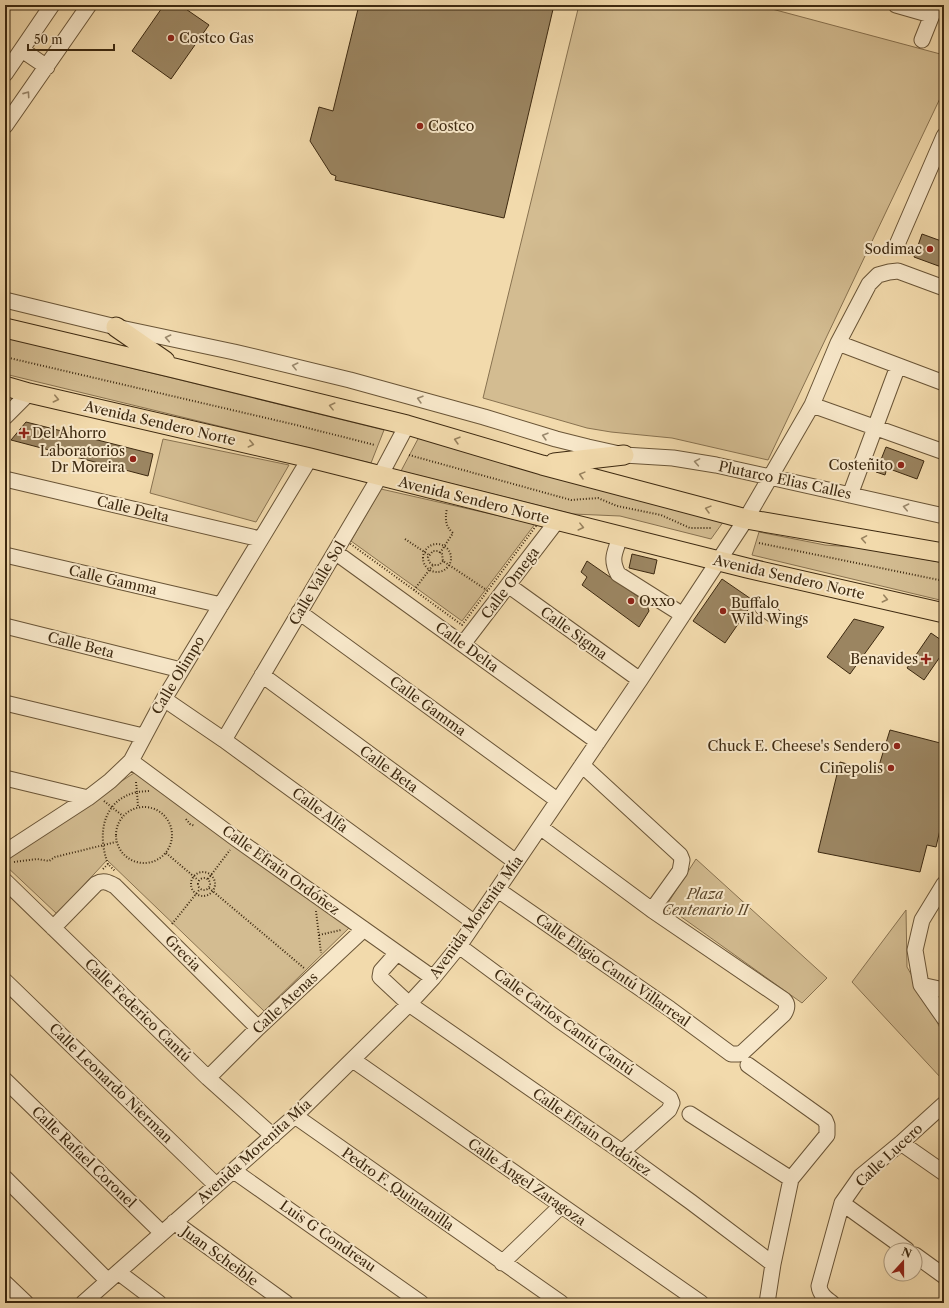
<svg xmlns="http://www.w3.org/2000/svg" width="949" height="1308" font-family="'Libre Caslon Text',serif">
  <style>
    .green { fill: #d3bc91; stroke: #887250 }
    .building { fill: #9b8561; stroke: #3d2910 }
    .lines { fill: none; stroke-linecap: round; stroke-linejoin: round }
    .minor-casing { stroke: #6a5537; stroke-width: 17 }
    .major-casing { stroke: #3d2910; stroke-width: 21 }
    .path { stroke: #3d2910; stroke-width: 2; stroke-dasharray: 1 2; stroke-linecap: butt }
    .minor { stroke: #f7e7c9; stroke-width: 15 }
    .major { stroke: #f2daac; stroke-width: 19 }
    .oneway { stroke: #9a886c }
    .oneway2 { stroke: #98825e }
    .poi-dot { fill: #8f2418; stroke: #f7e7c9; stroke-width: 1.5 }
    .labels { text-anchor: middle; stroke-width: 4; stroke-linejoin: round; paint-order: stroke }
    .poi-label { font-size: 14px; fill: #3d2910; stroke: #f7e7c9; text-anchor: end }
    .street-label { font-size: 14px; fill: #3d2910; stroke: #f7e7c9 }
    .park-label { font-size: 14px; font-style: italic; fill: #5b462a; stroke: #f7e7c9 }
  </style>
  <rect width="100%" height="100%" fill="#f2daac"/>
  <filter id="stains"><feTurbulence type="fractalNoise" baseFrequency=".005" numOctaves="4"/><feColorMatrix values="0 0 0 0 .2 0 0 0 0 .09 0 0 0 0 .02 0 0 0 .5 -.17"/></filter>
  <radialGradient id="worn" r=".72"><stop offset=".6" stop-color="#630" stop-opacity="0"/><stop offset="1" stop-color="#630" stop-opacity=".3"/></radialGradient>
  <path class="green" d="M 579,5 L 757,5 L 944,55 L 944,90 L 768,460 L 672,438 L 611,432 L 587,428 L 483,398 Z
    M 5,337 L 384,430 L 371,463 L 5,374 Z
    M 419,437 L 726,518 L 711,539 L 620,516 L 573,514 L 401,471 Z
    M 163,439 L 289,465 L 256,522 L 150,493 Z
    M 381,489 L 535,524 L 462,621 L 351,541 Z
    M 759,532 L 825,545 L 866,548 L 944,563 L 944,601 L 752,555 Z
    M 137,771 L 349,928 L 264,1011 L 107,860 L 57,914 L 5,865 L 5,858 Z
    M 696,859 L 827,978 L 802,1003 L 666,906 Z
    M 906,910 L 907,967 L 934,1015 L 944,1037 L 944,1071 L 941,1078 L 852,982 Z"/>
  <path class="building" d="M 164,5 L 180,5 L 209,25 L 171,79 L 132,51 Z
    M 359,5 L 554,5 L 504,218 L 335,180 L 336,176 L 331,174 L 310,141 L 319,107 L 333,111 Z
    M 922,234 L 944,242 L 944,268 L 914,257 Z
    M 26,422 L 153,454 L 148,476 L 11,440 Z
    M 886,447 L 924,461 L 917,479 L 887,468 L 885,475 L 876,472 Z
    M 632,554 L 657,560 L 654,574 L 629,568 Z
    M 587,561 L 646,602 L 649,611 L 639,627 L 582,585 L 587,577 L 581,572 Z
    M 722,579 L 754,601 L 725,643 L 693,621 Z
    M 854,619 L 884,627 L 850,674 L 827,657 Z
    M 931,633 L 944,642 L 944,651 L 924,680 L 907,668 Z
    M 890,730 L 944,744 L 944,813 L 936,847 L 927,845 L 920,872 L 818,852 L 840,762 L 877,772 Z"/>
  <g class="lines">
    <g class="minor-casing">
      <path id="minor" d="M 896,5 L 931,15
        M 922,40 L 936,5
        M 22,50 L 47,67
        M 5,74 L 52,5
        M 5,126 L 89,5
        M 896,247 L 944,136
        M 5,300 L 116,327 L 234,352 L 350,380 L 484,417 L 556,439 L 588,447 L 624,455 L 673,458 L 716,465 L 944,516
        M 838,343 L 944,383
        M 812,405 L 944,452
        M 5,417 L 29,393
        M 5,479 L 260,539
        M 850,495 L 898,366
        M 620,537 C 615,553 610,558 618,574 L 683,615
        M 335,552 L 598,742
        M 5,555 L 221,605
        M 508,585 L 640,680
        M 762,607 L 773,615
        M 299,612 L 557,800
        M 5,626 L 181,670
        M 463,644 L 557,521
        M 262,675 L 516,862
        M 164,699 L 224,740 L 475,923
        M 5,703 L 143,736
        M 224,740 L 380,476 L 407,425
        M 131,761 L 235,838 L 433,978
        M 582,765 L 680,855 L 682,860 L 680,871 L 652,910
        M 5,778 L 88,798
        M 5,852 L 88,798 L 110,781 L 131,761 L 164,699 L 310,458
        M 5,881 L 208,1078 L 273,1136
        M 944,884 L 922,920 L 915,950 L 921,985 L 944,1018
        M 498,890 L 670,1009 L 731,1054 L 739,1054 L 743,1052 L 784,1014 C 787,1009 788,1004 784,1000 L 652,910 L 540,827
        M 53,928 L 96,884 C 103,880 108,882 115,886 L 258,1028
        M 459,946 L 556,1018 L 670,1098 L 672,1103 L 669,1110 L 622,1152
        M 397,953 L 381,971 L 380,977 L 409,1004 L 622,1152 L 691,1202 L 773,1264
        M 5,981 L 216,1185
        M 921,985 L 944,990
        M 353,1060 L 701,1303
        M 748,1065 L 825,1120 L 827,1125 L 827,1135 L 791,1179 L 773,1264 L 767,1303
        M 208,1078 L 258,1028 L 364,929
        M 5,1080 L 162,1233
        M 690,1114 L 791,1179
        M 295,1116 L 561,1303
        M 901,1143 L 944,1173
        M 234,1171 L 421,1303
        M 5,1178 L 108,1281
        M 842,1203 L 907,1250
        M 174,1222 L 286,1303
        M 915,1255 L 944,1276
        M 502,1263 L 561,1206
        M 118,1272 L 159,1303
        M 5,1283 L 26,1303
        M 83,1303 L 295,1116 L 409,1004 L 433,978 L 459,946 L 640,680 L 746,519 L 812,405 L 838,343 L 869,284 L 878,275 L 889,272 L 898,271 L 944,288
        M 832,1303 C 825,1298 820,1294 819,1286 L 842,1203 L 861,1176 L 901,1143 L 944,1104"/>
    </g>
    <g class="major-casing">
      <path id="major" d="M 116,327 L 165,361
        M 5,328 L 174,368 L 407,425 L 542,465 L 746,519 L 944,553
        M 5,386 L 29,393 L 310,458 L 747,568 L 944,613
        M 554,463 L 624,455"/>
    </g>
    <path class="path" d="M 5,357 L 292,424 L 375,445
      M 409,455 L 571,500 L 598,498 L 617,506 L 661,515 L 690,528 L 712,528
      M 380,485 L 539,522 L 462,625 L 348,542 Z
      M 405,539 L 429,555
      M 759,543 L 944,581
      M423 558a14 14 0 1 1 28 0a14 14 0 1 1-28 0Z
      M 440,553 L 453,533 C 445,526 445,519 447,508
      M 443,561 L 439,565 L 433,565 L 429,562 L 428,557 L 433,551 L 438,551 L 442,554 L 443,561 L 488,591
      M 414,590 L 433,565
      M 136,782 L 137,792 L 149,791
      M 104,801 L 123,816
      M116 835a28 28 0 1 1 56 0a28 28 0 1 1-56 0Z
      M 186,819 L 190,824 L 195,826
      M 166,853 L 198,880
      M 14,862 L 37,859 L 49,861 L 55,857 L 116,842
      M 108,864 C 97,835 102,800 137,792 L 138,807
      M 103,869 L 108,864 L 115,871
      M191 884a12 12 0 1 1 24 0a12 12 0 1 1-24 0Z
      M198 884a6 6 0 1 1 12 0a6 6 0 1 1-12 0Z
      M 208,879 L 230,850
      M 209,888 L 304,968
      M 316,911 L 321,953
      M 172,924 L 200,889
      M 319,935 L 341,930"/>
    <use href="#minor" class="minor"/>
    <use href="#major" class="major"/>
  </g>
  <defs><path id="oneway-chevron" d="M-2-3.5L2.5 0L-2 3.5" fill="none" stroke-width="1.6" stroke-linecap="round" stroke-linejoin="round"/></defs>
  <g class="oneway">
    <use href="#oneway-chevron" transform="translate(27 94) rotate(-55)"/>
    <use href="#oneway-chevron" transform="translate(168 338) rotate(-168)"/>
    <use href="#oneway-chevron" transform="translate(295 366) rotate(-166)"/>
    <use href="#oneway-chevron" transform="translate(420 399) rotate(-164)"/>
    <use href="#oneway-chevron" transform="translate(545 436) rotate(-164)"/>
    <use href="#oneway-chevron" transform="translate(697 462) rotate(-170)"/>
    <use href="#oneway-chevron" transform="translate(906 507) rotate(-167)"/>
  </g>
  <g class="oneway2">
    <use href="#oneway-chevron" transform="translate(56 399) rotate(13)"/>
    <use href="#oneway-chevron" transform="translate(332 406) rotate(-166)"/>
    <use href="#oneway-chevron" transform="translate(457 440) rotate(-164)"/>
    <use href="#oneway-chevron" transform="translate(251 444) rotate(13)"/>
    <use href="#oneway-chevron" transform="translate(582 475) rotate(-165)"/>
    <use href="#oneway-chevron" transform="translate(708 509) rotate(-165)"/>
    <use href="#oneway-chevron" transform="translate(581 527) rotate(14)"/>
    <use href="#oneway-chevron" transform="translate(864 539) rotate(-170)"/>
    <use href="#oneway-chevron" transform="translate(885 599) rotate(13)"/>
  </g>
  <g class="poi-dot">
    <circle cx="171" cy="38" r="4"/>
    <circle cx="420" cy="126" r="4"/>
    <circle cx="930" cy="249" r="4"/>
    <path d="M22 427h4v4h4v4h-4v4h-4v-4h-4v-4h4z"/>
    <circle cx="133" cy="459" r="4"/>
    <circle cx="901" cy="465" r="4"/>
    <circle cx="631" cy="601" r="4"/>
    <circle cx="723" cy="611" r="4"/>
    <path d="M924 653h4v4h4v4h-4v4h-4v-4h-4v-4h4z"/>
    <circle cx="897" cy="746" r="4"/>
    <circle cx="891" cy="768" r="4"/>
  </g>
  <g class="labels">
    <g class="poi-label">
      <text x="179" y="43" text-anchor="start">Costco Gas</text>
      <text x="428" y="131" text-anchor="start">Costco</text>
      <text x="922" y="254">Sodimac</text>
      <text x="32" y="438" text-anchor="start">Del Ahorro</text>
      <text x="125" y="456">Laboratorios<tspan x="125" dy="16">Dr Moreira</tspan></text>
      <text x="893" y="470">Costeñito</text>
      <text x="639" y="606" text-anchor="start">Oxxo</text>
      <text x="731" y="608" text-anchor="start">Buffalo<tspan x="731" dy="16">Wild Wings</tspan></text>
      <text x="918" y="664">Benavides</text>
      <text x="889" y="751">Chuck E. Cheese's Sendero</text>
      <text x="883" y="773">Cinepolis</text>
    </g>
    <g class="street-label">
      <text transform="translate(160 423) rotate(13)" y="5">Avenida Sendero Norte</text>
      <text transform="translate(785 480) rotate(12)" y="5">Plutarco Elias Calles</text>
      <text transform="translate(474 500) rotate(14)" y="5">Avenida Sendero Norte</text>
      <text transform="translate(133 509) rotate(13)" y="5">Calle Delta</text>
      <text transform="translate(789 577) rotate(13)" y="5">Avenida Sendero Norte</text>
      <text transform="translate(113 580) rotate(13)" y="5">Calle Gamma</text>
      <text transform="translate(317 583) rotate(-59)" y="5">Calle Valle Sol</text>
      <text transform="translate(510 583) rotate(-53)" y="5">Calle Omega</text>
      <text transform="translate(574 633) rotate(36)" y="5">Calle Sigma</text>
      <text transform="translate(81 645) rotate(14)" y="5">Calle Beta</text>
      <text transform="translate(467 647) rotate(36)" y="5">Calle Delta</text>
      <text transform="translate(178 675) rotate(-59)" y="5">Calle Olimpo</text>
      <text transform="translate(428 706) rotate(36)" y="5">Calle Gamma</text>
      <text transform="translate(389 769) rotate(36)" y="5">Calle Beta</text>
      <text transform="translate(320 810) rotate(36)" y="5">Calle Alfa</text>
      <text transform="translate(281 870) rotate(36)" y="5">Calle Efraín Ordóñez</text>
      <text transform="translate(476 917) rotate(-54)" y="5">Avenida Morenita Mía</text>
      <text transform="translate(183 953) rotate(45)" y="5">Grecia</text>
      <text transform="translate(613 970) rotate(35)" y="5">Calle Eligio Cantú Villarreal</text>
      <text transform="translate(285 1003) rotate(-43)" y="5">Calle Atenas</text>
      <text transform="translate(138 1010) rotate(44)" y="5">Calle Federico Cantú</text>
      <text transform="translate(564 1022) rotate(36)" y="5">Calle Carlos Cantú Cantú</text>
      <text transform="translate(111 1083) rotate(44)" y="5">Calle Leonardo Nierman</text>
      <text transform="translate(592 1132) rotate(35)" y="5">Calle Efraín Ordóñez</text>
      <text transform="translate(254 1151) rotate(-42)" y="5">Avenida Morenita Mía</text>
      <text transform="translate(889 1155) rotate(-43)" y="5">Calle Lucero</text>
      <text transform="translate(84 1157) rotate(44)" y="5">Calle Rafael Coronel</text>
      <text transform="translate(527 1182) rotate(35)" y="5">Calle Ángel Zaragoza</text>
      <text transform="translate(398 1189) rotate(35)" y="5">Pedro F. Quintanilla</text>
      <text transform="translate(328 1236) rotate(35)" y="5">Luis G Condreau</text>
      <text transform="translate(220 1256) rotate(36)" y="5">Juan Scheible</text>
    </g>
    <g class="park-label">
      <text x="705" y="899">Plaza<tspan x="705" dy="16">Centenario II</tspan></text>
    </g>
  </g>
  <rect width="949" height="1308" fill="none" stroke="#f2daac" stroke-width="20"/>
  <rect x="6" y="6" width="937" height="1296" fill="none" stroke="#3d2910" stroke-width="2"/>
  <rect x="10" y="10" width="929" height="1288" fill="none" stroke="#3d2910"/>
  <g transform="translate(903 1262) rotate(21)"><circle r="19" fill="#f7e7c9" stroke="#ad9b7f"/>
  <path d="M0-3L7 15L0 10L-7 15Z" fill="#8f2418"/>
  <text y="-6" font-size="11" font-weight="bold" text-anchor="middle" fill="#3d2910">N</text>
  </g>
  <path d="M28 44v6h86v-6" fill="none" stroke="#3d2910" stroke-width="2"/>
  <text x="34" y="44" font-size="12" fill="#3d2910" stroke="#f7e7c9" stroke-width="3" paint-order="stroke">50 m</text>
  <rect width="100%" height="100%" filter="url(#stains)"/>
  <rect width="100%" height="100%" fill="url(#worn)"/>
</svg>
